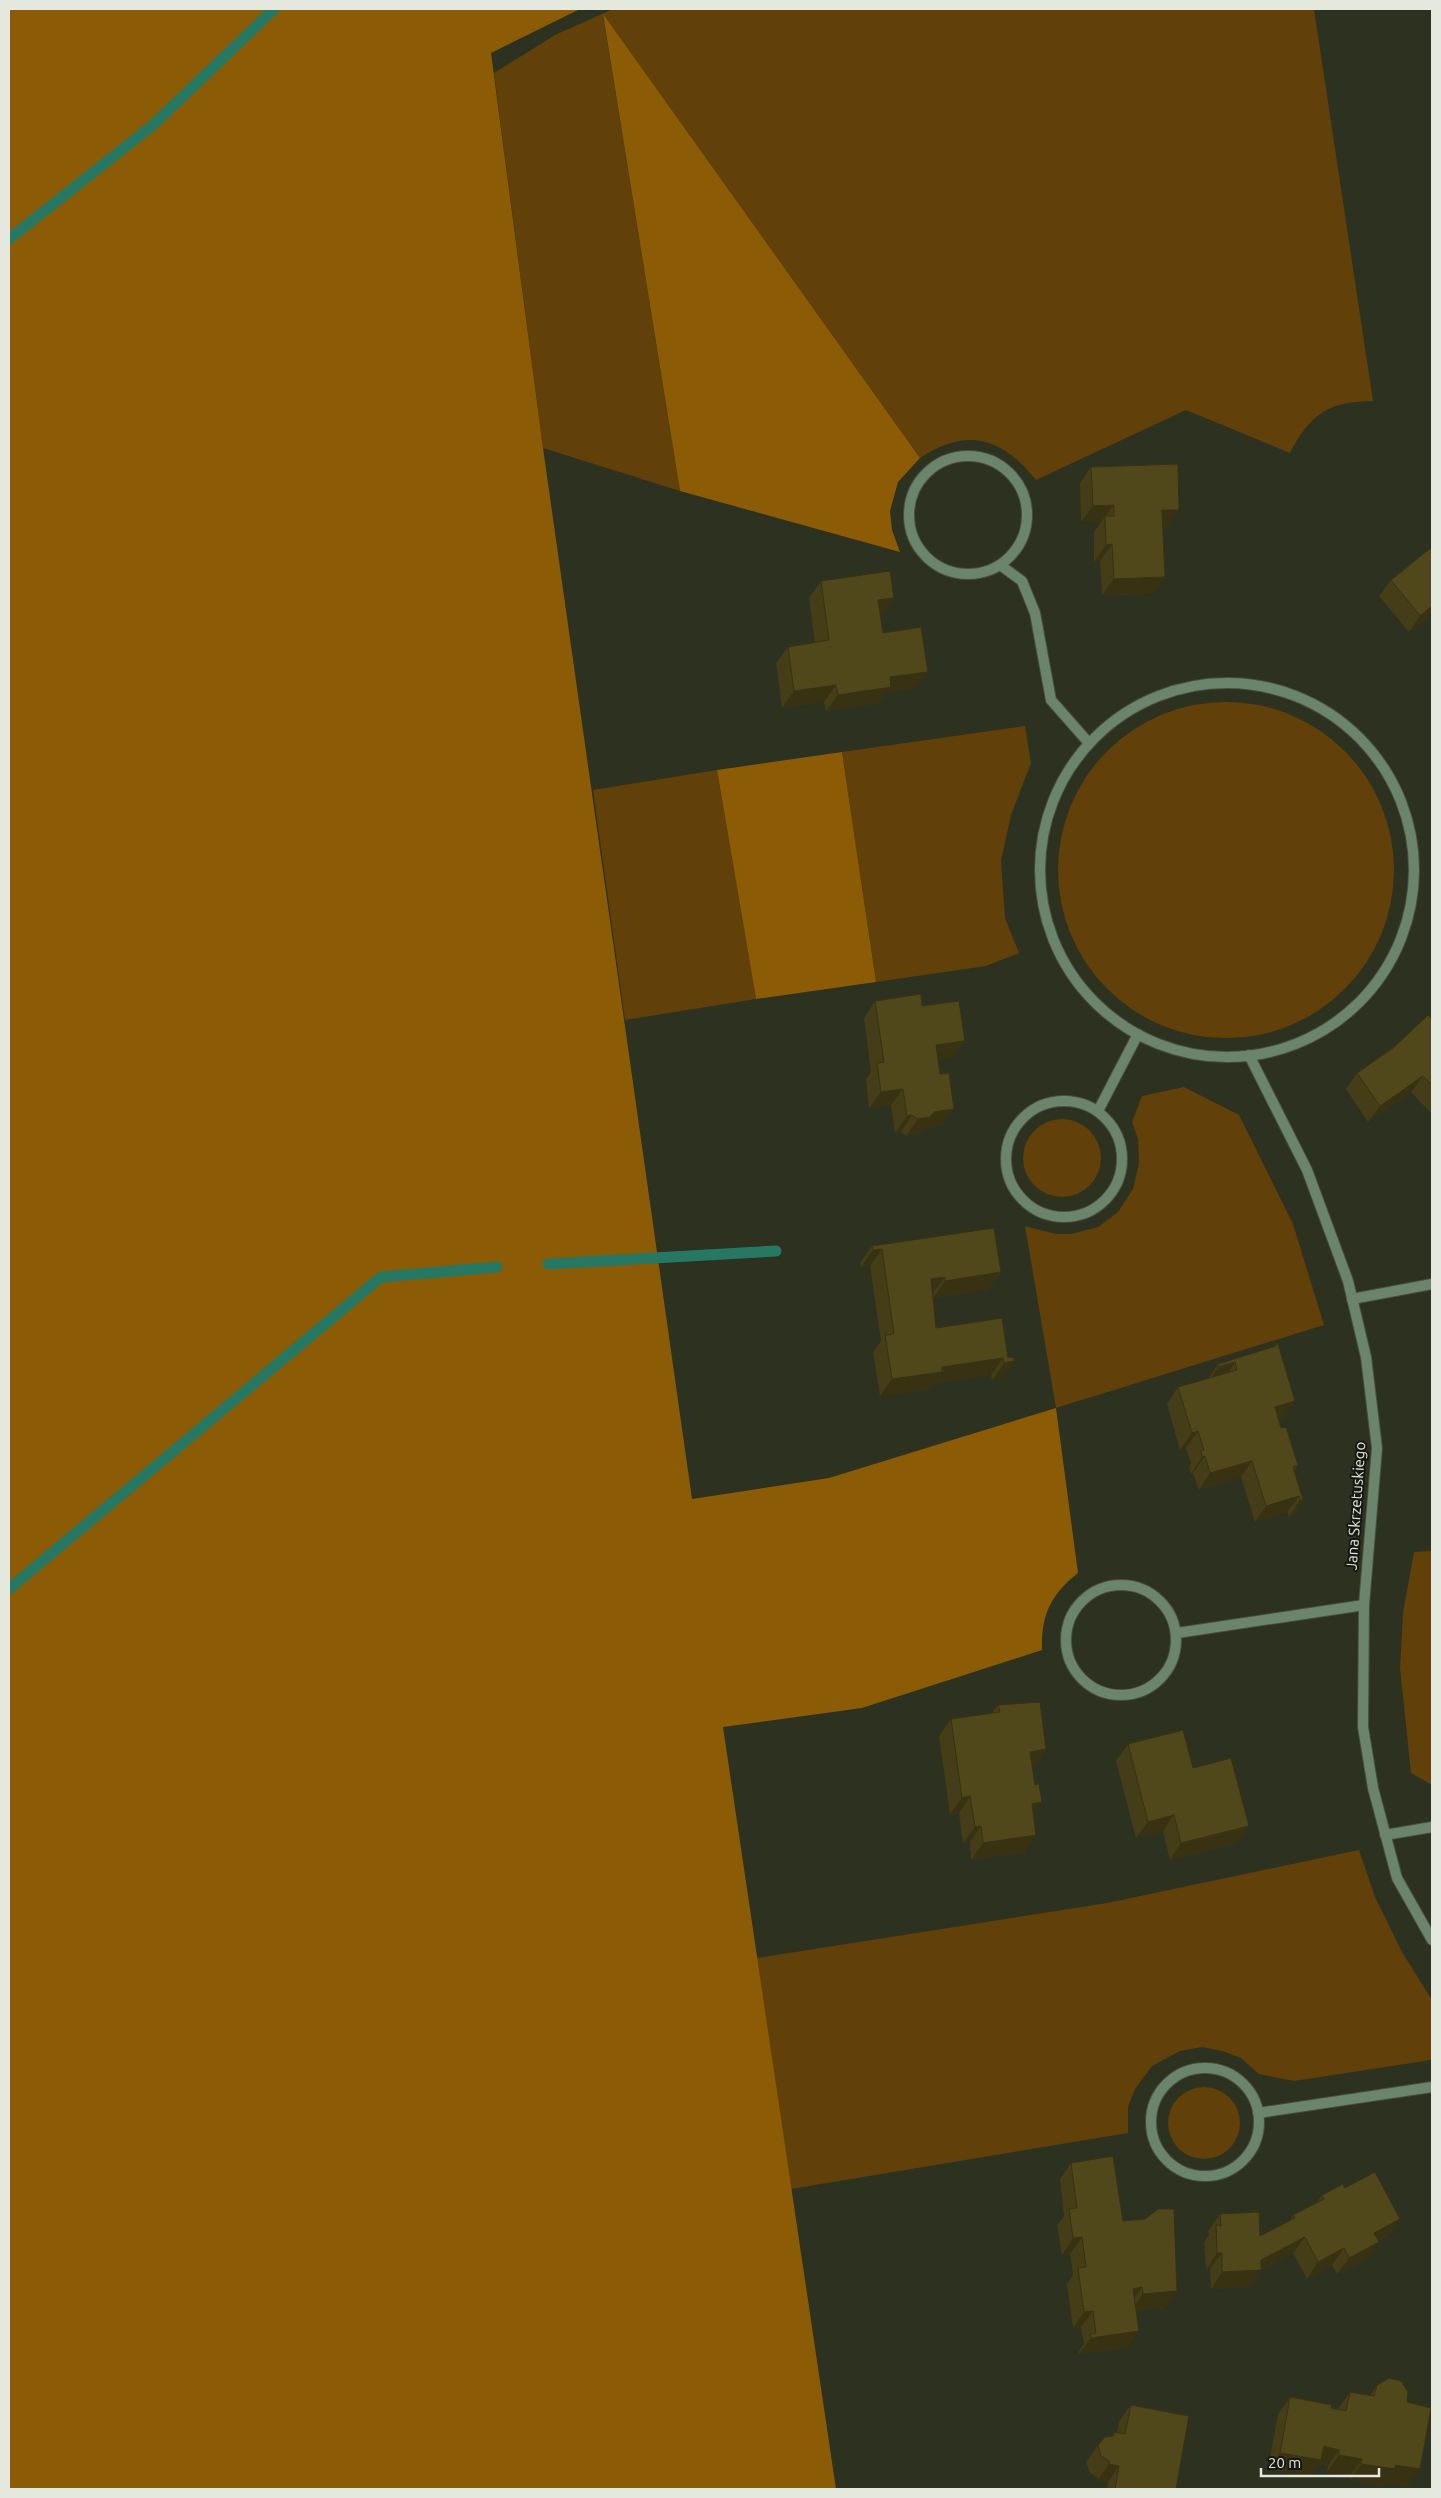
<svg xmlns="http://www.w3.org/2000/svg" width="1441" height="2498" font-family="Ubuntu,sans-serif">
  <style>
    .green { fill: #614009 }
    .forest { fill: #8b5c05 }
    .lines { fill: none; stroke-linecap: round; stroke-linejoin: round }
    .stream { stroke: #277863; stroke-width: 11 }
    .service-casing { stroke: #494e3e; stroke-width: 12 }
    .minor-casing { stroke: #494e3e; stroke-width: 12 }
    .service { stroke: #6a856c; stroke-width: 10 }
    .minor { stroke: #6a856c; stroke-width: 10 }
    .wall { fill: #453d17 }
    .shaded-wall { fill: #383213 }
    .building { fill: #50471b; stroke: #383213 }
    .labels { text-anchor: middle; stroke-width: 4; stroke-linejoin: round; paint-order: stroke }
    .street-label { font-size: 15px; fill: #e4e8dd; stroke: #161811 }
  </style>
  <rect width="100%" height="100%" fill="#2c3120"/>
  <path class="green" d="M 613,9 L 1314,9 L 1373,401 C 1329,401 1310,414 1290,453 L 1186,410 L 1036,480 C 1001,437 967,427 920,458 L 603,15 L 680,491 L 543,448 L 494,73 L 555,35 Z
    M1058 870a168 168 0 1 1 336 0a168 168 0 1 1-336 0Z
    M 1025,726 L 1031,763 L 1011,815 L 1001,861 L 1005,918 L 1019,953 L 986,966 L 876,982 L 842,752 Z
    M 717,770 L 756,999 L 625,1020 L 593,790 Z
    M 1184,1087 L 1239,1115 L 1293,1224 L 1324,1325 L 1056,1408 L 1025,1226 L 1056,1234 L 1071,1234 L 1098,1227 L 1118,1212 L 1133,1189 L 1139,1163 L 1138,1139 L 1132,1122 L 1142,1096 Z
    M1023 1158a39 39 0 1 1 78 0a39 39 0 1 1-78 0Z
    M 1432,1551 L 1432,1785 L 1411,1773 L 1400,1668 L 1403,1613 L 1414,1552 Z
    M 1359,1850 L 1375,1897 L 1402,1952 L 1432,2000 L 1431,2060 L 1294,2081 L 1259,2074 L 1241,2058 L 1222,2051 L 1202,2047 L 1180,2051 L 1152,2066 L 1135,2089 L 1128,2107 L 1128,2133 L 791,2189 L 757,1958 L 1107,1903 Z
    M1168 2123a36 36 0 1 1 72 0a36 36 0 1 1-72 0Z"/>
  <path class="forest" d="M 9,9 L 580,9 L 491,53 L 543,448 L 692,1499 L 829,1478 L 1056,1408 L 1078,1573 C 1050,1595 1041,1616 1042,1650 L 862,1708 L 723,1727 L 836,2489 L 9,2489 Z
    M 603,14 L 920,458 L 898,482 L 890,511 L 892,530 L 900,552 L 680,491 Z
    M 842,752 L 876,982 L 756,999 L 717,770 Z"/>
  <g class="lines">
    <path class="stream" d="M 9,239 L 153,125 L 274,9
      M 548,1264 L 776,1251
      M 9,1589 L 381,1277 L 497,1267"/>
    <g class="service-casing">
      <path id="service" d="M 1352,1299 L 1432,1284
        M1066 1640a55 55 0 1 1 110 0a55 55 0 1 1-110 0Z
        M 1177,1633 L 1364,1605
        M 1385,1835 L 1432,1827"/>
    </g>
    <g class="minor-casing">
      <path id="minor" d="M909 515a59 59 0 1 1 118 0a59 59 0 1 1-118 0Z
        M 1000,565 L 1022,581 L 1035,613 L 1051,700 L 1088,742
        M1040 870a187 187 0 1 1 374 0a187 187 0 1 1-374 0Z
        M 1249,1055 L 1307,1170 L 1348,1281 L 1366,1357 L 1377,1448 L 1364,1605 L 1363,1727 L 1373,1788 L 1397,1878 L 1432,1940
        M1006 1159a58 58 0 1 1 116 0a58 58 0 1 1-116 0Z
        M 1098,1111 L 1138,1034
        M1151 2122a54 54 0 1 1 108 0a54 54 0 1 1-108 0Z
        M 1258,2113 L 1432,2087"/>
    </g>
    <use href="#service" class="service"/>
    <use href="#minor" class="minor"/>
  </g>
  <path class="wall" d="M 1091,467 L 1168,526 L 1163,527 L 1165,577 L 1153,594 L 1102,595 L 1100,561 L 1094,562 L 1094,532 L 1101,522 L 1081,522 L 1080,483 Z
    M 1432,547 L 1432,614 L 1409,632 L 1379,596 L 1391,580 Z
    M 821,581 L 882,614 L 880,614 L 883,633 L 916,688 L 887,692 L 879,703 L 826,711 L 824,702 L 782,708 L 776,663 L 788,647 L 815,643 L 809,598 Z
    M 875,1001 L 922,1006 L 953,1057 L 938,1059 L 940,1074 L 954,1109 L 942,1125 L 922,1129 L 918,1133 L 906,1136 L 901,1132 L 895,1133 L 891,1105 L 869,1108 L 866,1080 L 871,1072 L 864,1018 Z
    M 1432,1019 L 1432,1114 L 1411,1092 L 1368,1122 L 1346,1089 L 1357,1073 Z
    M 872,1246 L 1001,1272 L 989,1289 L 933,1298 L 933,1293 L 932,1294 L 936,1328 L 1008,1358 L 1014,1361 L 1002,1378 L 992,1380 L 991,1375 L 934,1383 L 930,1389 L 880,1396 L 873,1352 L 881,1341 L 870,1266 L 861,1267 L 860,1263 Z
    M 1275,1344 L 1278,1344 L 1284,1418 L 1278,1419 L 1281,1428 L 1298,1465 L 1294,1470 L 1303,1500 L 1292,1516 L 1289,1517 L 1287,1512 L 1255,1522 L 1241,1477 L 1199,1490 L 1193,1473 L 1191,1474 L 1189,1467 L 1191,1464 L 1186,1448 L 1180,1450 L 1167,1404 L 1178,1387 L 1208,1379 L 1218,1364 L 1273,1347 Z
    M 998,1705 L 1046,1749 L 1035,1766 L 1032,1766 L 1033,1814 L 1025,1852 L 971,1860 L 970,1842 L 963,1843 L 959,1813 L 950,1814 L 939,1736 L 951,1719 L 992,1713 Z
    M 1128,1744 L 1193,1768 L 1237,1843 L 1170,1860 L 1163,1831 L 1136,1838 L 1116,1761 Z
    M 1071,2163 L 1123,2221 L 1166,2308 L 1136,2310 L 1128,2347 L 1079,2354 L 1079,2351 L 1084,2344 L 1081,2327 L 1073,2328 L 1067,2284 L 1073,2275 L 1070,2254 L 1062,2255 L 1057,2225 L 1064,2216 L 1060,2179 Z
    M 1345,2188 L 1400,2219 L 1389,2235 L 1378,2241 L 1367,2259 L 1337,2274 L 1332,2265 L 1307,2279 L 1293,2253 L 1261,2270 L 1249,2287 L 1211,2289 L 1210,2269 L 1206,2270 L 1204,2242 L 1209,2235 L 1208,2231 L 1220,2214 L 1260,2236 L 1289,2221 L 1293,2215 L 1316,2203 L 1322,2195 Z
    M 1377,2385 L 1407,2402 L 1408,2486 L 1386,2482 L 1383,2486 L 1350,2480 L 1351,2476 L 1327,2472 L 1328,2466 L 1318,2464 L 1310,2477 L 1268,2469 L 1278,2414 L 1290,2397 L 1338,2409 L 1350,2392 L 1370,2396 Z
    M 1131,2405 L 1176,2489 L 1107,2489 L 1108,2482 L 1097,2481 L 1098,2478 L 1090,2473 L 1086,2462 L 1098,2445 L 1112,2436 L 1114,2432 L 1117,2433 L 1119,2421 Z"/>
  <path class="shaded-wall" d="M 1114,505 L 1101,522 L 1081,522 L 1093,506 Z
    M 1162,510 L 1179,510 L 1168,526 L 1151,527 Z
    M 1112,544 L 1100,561 L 1094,562 L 1106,545 Z
    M 1165,577 L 1153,594 L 1102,595 L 1114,579 Z
    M 894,598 L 882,614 L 866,616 L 878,600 Z
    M 1432,606 L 1432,614 L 1409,632 L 1420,616 Z
    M 928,672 L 916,688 L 887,692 L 879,703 L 826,711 L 838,695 L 890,677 Z
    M 836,685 L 824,702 L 782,708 L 794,691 Z
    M 965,1041 L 953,1057 L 924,1061 L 936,1045 Z
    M 1423,1076 L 1411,1092 L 1368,1122 L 1380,1106 Z
    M 903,1089 L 891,1105 L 869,1108 L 881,1092 Z
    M 954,1109 L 942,1125 L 922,1129 L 918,1133 L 906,1136 L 918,1119 L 934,1112 Z
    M 912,1115 L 901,1132 L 895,1133 L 907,1116 Z
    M 882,1249 L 870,1266 L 861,1267 L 873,1250 Z
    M 1001,1272 L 989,1289 L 933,1298 L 945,1281 Z
    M 945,1277 L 933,1293 L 919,1296 L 931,1279 Z
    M 1003,1358 L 991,1375 L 934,1383 L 930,1389 L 880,1396 L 892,1379 L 942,1367 Z
    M 1014,1361 L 1002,1378 L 992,1380 L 1004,1363 Z
    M 1235,1362 L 1224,1379 L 1207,1384 L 1218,1367 Z
    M 1295,1401 L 1284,1418 L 1263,1424 L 1275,1407 Z
    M 1198,1431 L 1186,1448 L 1180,1450 L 1192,1433 Z
    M 1205,1456 L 1193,1473 L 1191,1474 L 1202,1457 Z
    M 1252,1461 L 1241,1477 L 1199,1490 L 1210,1473 Z
    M 1299,1496 L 1287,1512 L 1255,1522 L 1266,1506 Z
    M 1300,1500 L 1303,1500 L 1292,1516 L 1289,1517 Z
    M 1046,1749 L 1035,1766 L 1019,1768 L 1030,1752 Z
    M 970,1796 L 959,1813 L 950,1814 L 962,1798 Z
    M 1042,1802 L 1030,1819 L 1032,1804 Z
    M 1174,1815 L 1163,1831 L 1136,1838 L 1148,1822 Z
    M 981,1826 L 970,1842 L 963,1843 L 975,1827 Z
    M 1249,1826 L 1237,1843 L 1170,1860 L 1181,1843 Z
    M 1036,1835 L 1025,1852 L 971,1860 L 983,1843 Z
    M 1400,2219 L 1389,2235 L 1362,2249 L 1374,2233 Z
    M 1082,2237 L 1070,2254 L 1062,2255 L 1073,2238 Z
    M 1305,2237 L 1293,2253 L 1261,2270 L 1249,2287 L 1211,2289 L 1222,2272 L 1261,2260 Z
    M 1379,2242 L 1367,2259 L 1337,2274 L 1349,2258 Z
    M 1344,2248 L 1332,2265 L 1307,2279 L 1318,2262 Z
    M 1217,2253 L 1222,2253 L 1210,2269 L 1206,2270 Z
    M 1142,2287 L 1131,2304 L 1133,2289 Z
    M 1177,2291 L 1166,2308 L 1131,2311 L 1143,2294 Z
    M 1093,2311 L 1081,2327 L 1073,2328 L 1084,2312 Z
    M 1139,2331 L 1128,2347 L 1079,2354 L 1091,2338 Z
    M 1324,2446 L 1339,2450 L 1328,2466 L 1318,2464 L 1310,2477 L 1268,2469 L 1280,2453 Z
    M 1339,2455 L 1362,2459 L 1351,2476 L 1327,2472 Z
    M 1109,2464 L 1119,2466 L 1108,2482 L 1097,2481 Z
    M 1361,2464 L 1395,2465 L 1420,2469 L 1408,2486 L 1386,2482 L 1383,2486 L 1350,2480 Z"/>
  <path class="building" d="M 1178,464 L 1179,510 L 1162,510 L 1165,577 L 1114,579 L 1112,544 L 1106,545 L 1105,516 L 1114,516 L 1114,505 L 1093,506 L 1091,467 Z
    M 1432,547 L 1432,606 L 1420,616 L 1391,580 Z
    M 890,571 L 894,598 L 878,600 L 883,633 L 921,627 L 928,672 L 890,677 L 891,687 L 838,695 L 836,685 L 794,691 L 788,647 L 829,640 L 821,581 Z
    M 921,994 L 922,1006 L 959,1001 L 965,1041 L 936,1045 L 940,1074 L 949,1073 L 954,1109 L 934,1112 L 930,1117 L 918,1119 L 912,1115 L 907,1116 L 903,1089 L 881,1092 L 877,1063 L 884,1062 L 875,1001 Z
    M 1428,1015 L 1432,1019 L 1432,1085 L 1423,1076 L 1380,1106 L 1357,1073 L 1392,1049 Z
    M 994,1228 L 1001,1272 L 945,1281 L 945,1277 L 931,1279 L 936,1328 L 1002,1318 L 1008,1358 L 1014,1357 L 1014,1361 L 1004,1363 L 1003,1358 L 942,1367 L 942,1372 L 892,1379 L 885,1335 L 894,1334 L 882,1249 L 873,1250 L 872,1246 Z
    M 1275,1344 L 1278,1344 L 1295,1401 L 1275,1407 L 1281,1428 L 1286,1427 L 1298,1465 L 1293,1467 L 1303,1500 L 1300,1500 L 1299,1496 L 1266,1506 L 1252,1461 L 1210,1473 L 1205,1456 L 1202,1457 L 1201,1451 L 1204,1450 L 1198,1431 L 1192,1433 L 1178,1387 L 1237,1370 L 1235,1362 L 1218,1367 L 1218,1364 L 1276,1346 Z
    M 1040,1702 L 1046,1749 L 1030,1752 L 1035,1785 L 1039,1784 L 1042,1802 L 1032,1804 L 1036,1835 L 983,1843 L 981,1826 L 975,1827 L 970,1796 L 962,1798 L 951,1719 L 1000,1712 L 998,1705 Z
    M 1183,1730 L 1193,1768 L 1231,1758 L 1249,1826 L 1181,1843 L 1174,1815 L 1148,1822 L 1128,1744 Z
    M 1113,2156 L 1123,2221 L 1145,2219 L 1158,2209 L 1174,2209 L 1177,2291 L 1143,2294 L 1142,2287 L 1133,2289 L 1139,2331 L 1091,2338 L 1090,2334 L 1096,2333 L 1093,2311 L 1084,2312 L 1078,2268 L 1086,2267 L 1082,2237 L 1073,2238 L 1069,2209 L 1077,2208 L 1071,2163 Z
    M 1375,2172 L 1400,2219 L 1374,2233 L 1379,2242 L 1349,2258 L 1344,2248 L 1318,2262 L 1305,2237 L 1261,2260 L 1261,2270 L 1222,2272 L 1222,2253 L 1217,2253 L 1216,2225 L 1221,2226 L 1220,2214 L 1259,2212 L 1260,2236 L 1295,2218 L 1293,2215 L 1324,2199 L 1322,2195 L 1343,2184 L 1345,2188 Z
    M 1389,2378 L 1401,2381 L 1408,2392 L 1407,2402 L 1431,2408 L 1420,2469 L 1395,2465 L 1395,2469 L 1361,2464 L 1362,2459 L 1339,2455 L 1339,2450 L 1324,2446 L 1321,2460 L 1280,2453 L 1290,2397 L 1332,2405 L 1331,2408 L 1346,2411 L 1350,2392 L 1374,2396 L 1377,2385 Z
    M 1131,2405 L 1189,2416 L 1176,2489 L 1115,2489 L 1119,2466 L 1109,2464 L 1109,2461 L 1101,2456 L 1098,2445 L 1105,2437 L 1114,2436 L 1114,2432 L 1125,2434 Z"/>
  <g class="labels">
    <g class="street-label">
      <text transform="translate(1356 1506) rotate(-86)" y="5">Jana Skrzetuskiego</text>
    </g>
  </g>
  <rect width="1441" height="2498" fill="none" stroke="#e4e8dd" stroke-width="20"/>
  <path d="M1261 2468v8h118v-8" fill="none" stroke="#e4e8dd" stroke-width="2.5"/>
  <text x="1268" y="2468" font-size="15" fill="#e4e8dd" stroke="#161811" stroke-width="4" paint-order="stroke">20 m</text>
</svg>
